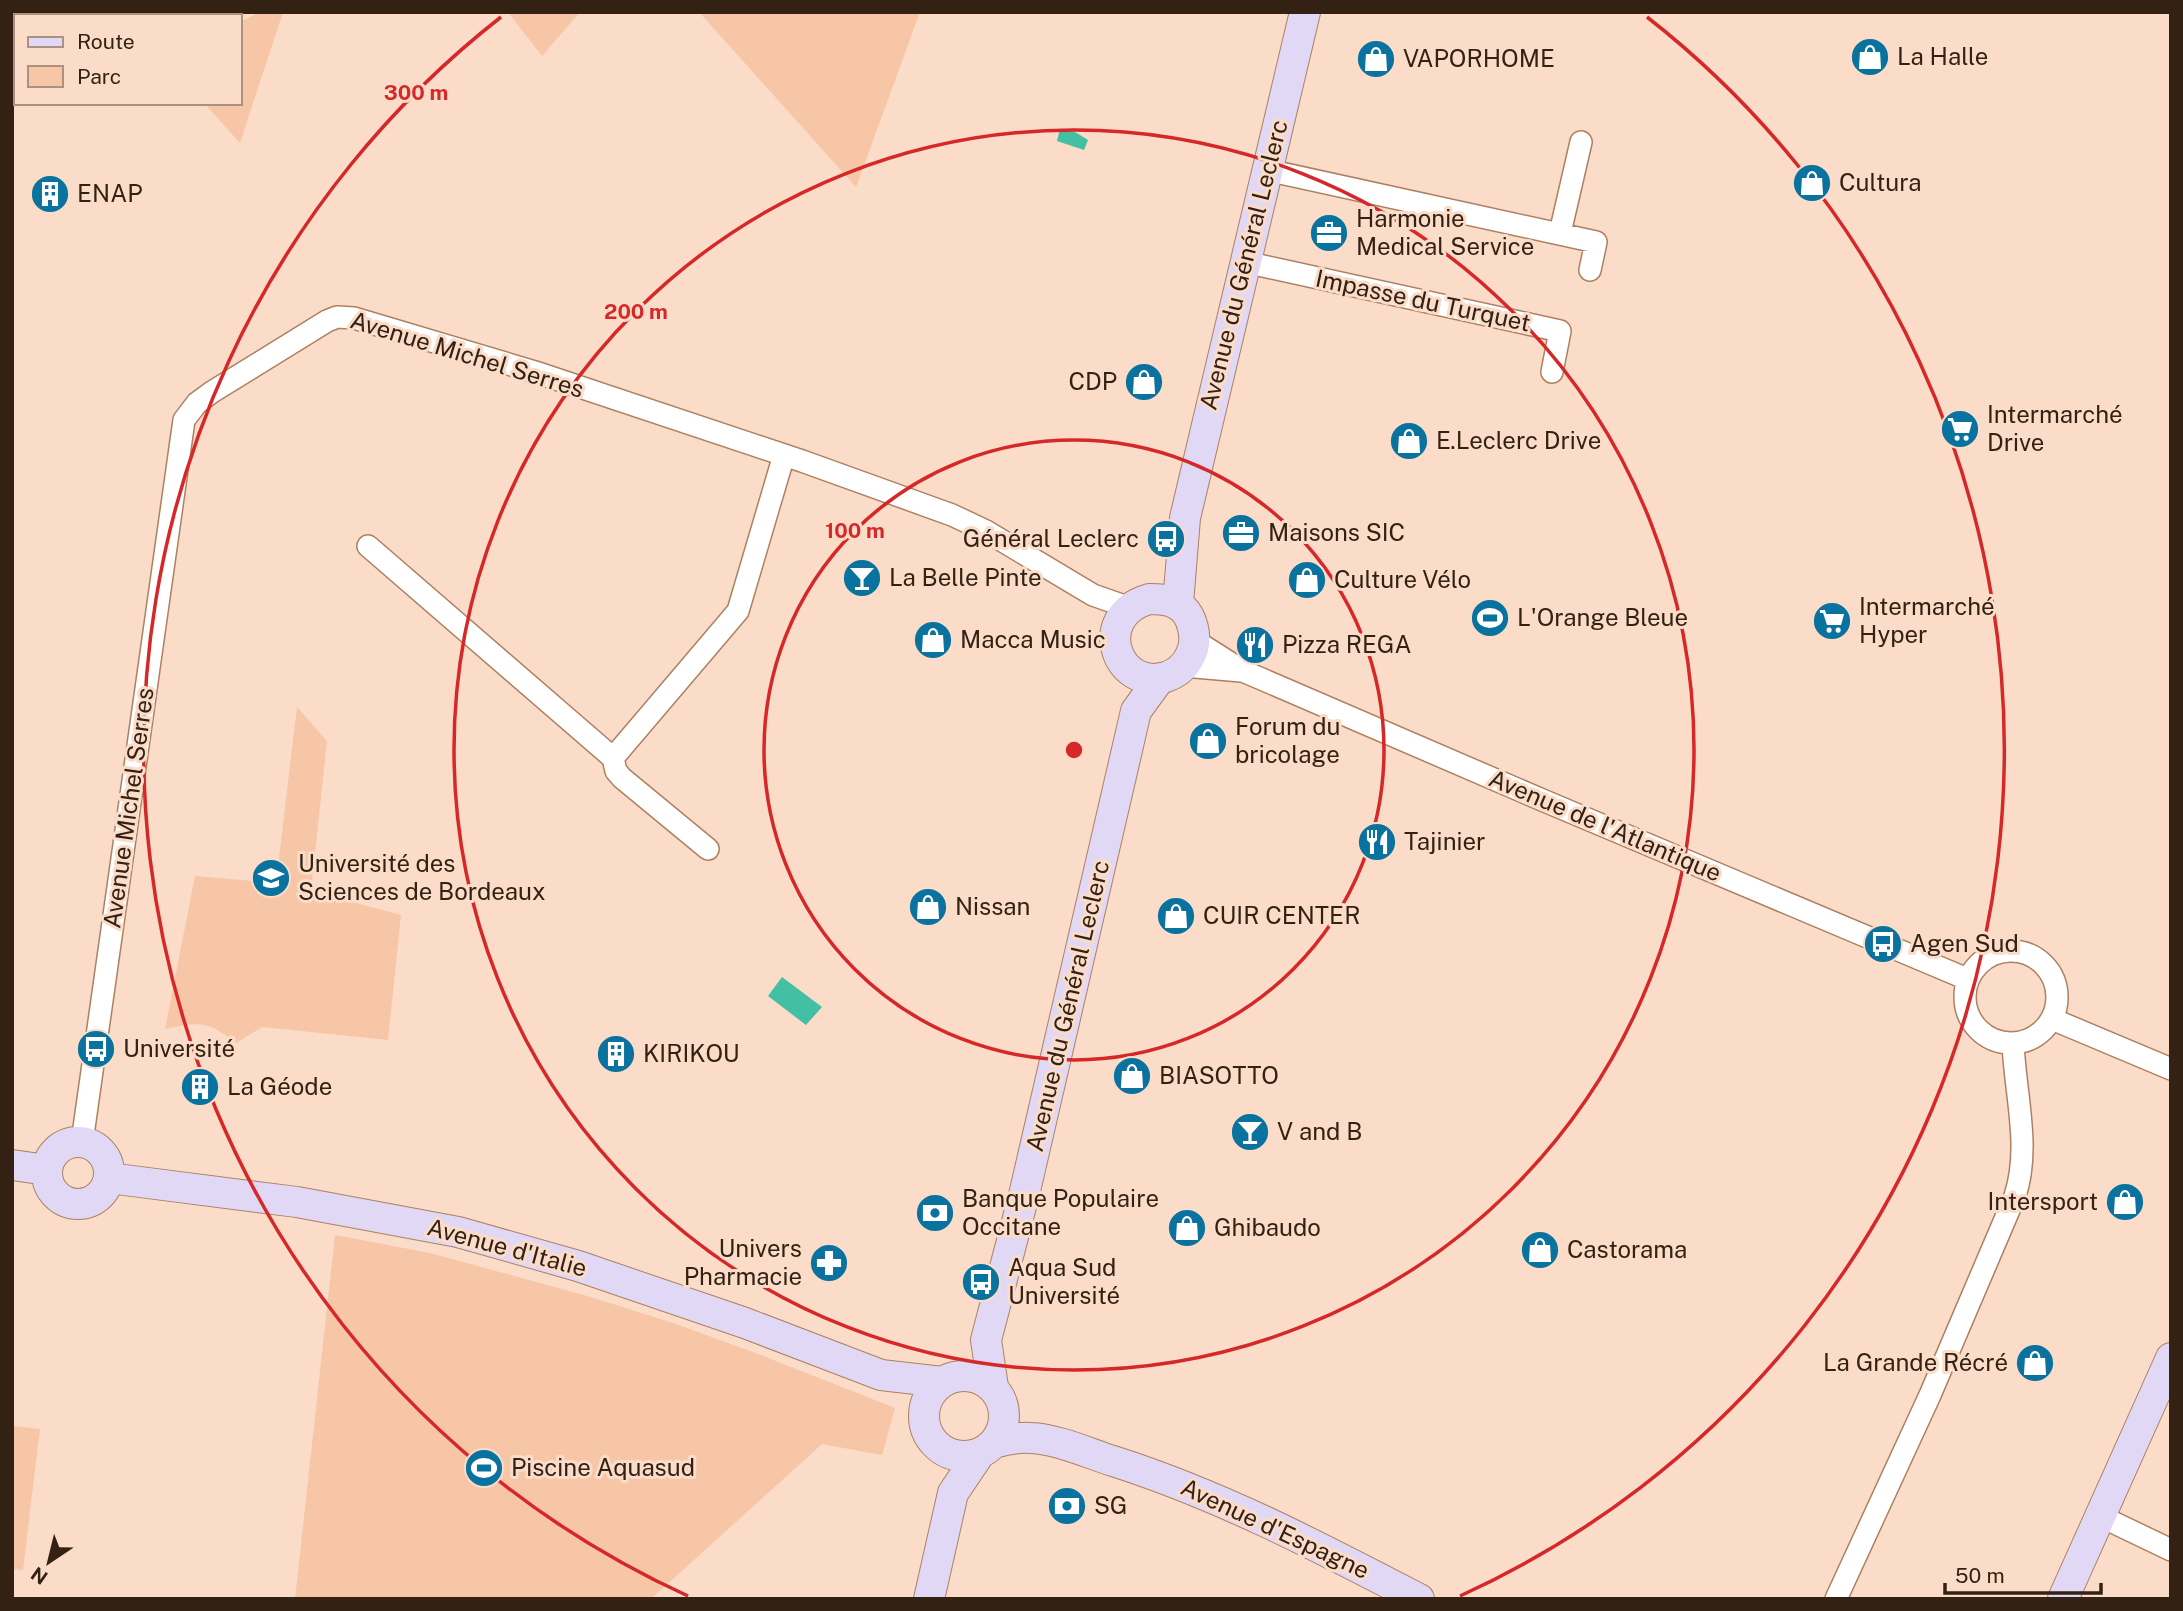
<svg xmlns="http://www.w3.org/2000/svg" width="2183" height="1611" font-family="'Public Sans',sans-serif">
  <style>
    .green { fill: #f7c6a6 }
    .water { fill: #43bfa3 }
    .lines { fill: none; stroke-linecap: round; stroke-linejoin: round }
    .street-casing { stroke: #ad8061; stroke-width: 24 }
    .secondary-casing { stroke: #ad8061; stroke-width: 32 }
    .street { stroke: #fff; stroke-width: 21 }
    .secondary { stroke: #e0d8f4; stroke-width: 30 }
    .ring { fill: none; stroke: #d62828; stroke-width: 3.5 }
    .labels { text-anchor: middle; stroke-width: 6; stroke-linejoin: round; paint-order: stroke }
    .poi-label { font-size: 24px; fill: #332114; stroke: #fadcc8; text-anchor: start }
    .street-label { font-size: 24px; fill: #332114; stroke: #fadcc8 }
    .centre { fill: #d62828; stroke: #fadcc8; stroke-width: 3.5 }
    .ring-label { font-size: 21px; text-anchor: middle; font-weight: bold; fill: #d62828; stroke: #fadcc8; stroke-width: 6; stroke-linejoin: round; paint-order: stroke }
  </style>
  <rect width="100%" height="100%" fill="#fadcc8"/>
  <path class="green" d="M 260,12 L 283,12 L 240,143 L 204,103 L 240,103 L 240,22 Z
    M 508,12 L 580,12 L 542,56 Z
    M 699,12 L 920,12 L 856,187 Z
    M 297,707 L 327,741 L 311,891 L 401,915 L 388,1040 L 262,1027 L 236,1043 C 206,1020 201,1022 165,1029 L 195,876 L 276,883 Z
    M 335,1235 L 430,1253 L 591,1297 L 676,1324 L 761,1355 L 895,1408 L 882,1455 L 822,1444 L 651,1599 L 295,1599 Z
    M 12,1426 L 40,1429 L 23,1570 L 12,1569 Z"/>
  <path class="water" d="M 1060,129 L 1075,132 L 1088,140 L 1084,150 L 1057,141 Z
    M 782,977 L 822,1007 L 806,1025 L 768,996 Z"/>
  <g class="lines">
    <g class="street-casing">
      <path id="street" d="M 1267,170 L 1596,242 L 1590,270
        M 1560,233 L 1581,142
        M 1245,262 L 1560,331 L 1552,372
        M 368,546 L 613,758 L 738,611 L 784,455
        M 1194,640 L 1243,671 L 1547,802 L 1967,979
        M 1184,666 L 1241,671
        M 613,758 L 616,771 L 622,778 L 708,849
        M1965 997a46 46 0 1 1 92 0a46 46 0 1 1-92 0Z
        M 2052,1019 L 2171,1069
        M 82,1142 L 184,420 L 197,403 L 212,392 L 327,321 L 337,317 L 354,318 L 535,372 L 802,461 L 952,515 L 986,531 L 1093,595 L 1130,608
        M 2100,1516 L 2171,1550
        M 1836,1599 L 1930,1395 L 2015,1196 C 2031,1147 2015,1094 2013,1043"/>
    </g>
    <g class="secondary-casing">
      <path id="secondary" d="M 1149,599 C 1158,599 1168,599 1176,604 C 1193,612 1199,640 1190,656 C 1185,667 1177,673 1166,677 C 1118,692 1089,617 1149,599 Z
        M 1178,604 L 1185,518 L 1305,12
        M47 1173a31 31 0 1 1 62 0a31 31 0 1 1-62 0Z
        M 12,1165 L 47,1170
        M 109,1178 L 297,1202 L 458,1232 L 578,1266 L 745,1323 L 881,1375 L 942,1382
        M924 1416a40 40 0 1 1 80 0a40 40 0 1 1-80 0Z
        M 993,1387 L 986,1340 L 1024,1195 L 1136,711 L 1160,678
        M 994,1443 C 1007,1439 1018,1437 1031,1438 C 1057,1439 1088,1453 1113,1461 C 1220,1495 1319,1547 1419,1599
        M 929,1599 L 953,1493 L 980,1453
        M 2063,1599 L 2171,1358"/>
    </g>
    <use href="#street" class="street"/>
    <use href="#secondary" class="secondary"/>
  </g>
  <g class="ring">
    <circle cx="1074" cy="750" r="310"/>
    <circle cx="1074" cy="750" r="620"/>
    <path d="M688 1596A930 930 0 0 1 501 17M1647 17A930 930 0 0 1 1460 1596"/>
  </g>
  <defs>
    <g id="shop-disc" transform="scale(2.0125)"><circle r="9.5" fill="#09729e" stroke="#fadcc8"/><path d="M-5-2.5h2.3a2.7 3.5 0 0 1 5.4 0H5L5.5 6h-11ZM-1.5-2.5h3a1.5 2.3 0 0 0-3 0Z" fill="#fff"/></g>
    <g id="building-disc" transform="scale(2.0125)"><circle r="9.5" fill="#09729e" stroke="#fadcc8"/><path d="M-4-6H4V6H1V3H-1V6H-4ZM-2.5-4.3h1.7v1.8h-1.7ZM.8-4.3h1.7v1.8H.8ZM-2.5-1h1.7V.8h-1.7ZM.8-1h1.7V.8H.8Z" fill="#fff"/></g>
    <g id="office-disc" transform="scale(2.0125)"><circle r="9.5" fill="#09729e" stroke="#fadcc8"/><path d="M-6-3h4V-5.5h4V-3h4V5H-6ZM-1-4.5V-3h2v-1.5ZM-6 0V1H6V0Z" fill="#fff"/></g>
    <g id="supermarket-disc" transform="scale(2.0125)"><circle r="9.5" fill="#09729e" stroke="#fadcc8"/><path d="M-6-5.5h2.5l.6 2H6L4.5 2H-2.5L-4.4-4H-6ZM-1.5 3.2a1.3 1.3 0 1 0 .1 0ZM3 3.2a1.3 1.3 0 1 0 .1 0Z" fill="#fff"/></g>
    <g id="bus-disc" transform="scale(2.0125)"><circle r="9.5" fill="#09729e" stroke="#fadcc8"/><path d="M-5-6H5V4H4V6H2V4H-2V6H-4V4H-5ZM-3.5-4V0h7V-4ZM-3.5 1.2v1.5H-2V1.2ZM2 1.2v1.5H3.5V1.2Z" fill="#fff"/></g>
    <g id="bar-disc" transform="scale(2.0125)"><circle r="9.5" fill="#09729e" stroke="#fadcc8"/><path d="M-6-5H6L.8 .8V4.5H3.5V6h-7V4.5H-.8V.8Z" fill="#fff"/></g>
    <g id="stadium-disc" transform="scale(2.0125)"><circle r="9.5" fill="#09729e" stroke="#fadcc8"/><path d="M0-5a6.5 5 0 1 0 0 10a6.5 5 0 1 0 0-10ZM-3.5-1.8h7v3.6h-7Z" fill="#fff"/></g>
    <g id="restaurant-disc" transform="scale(2.0125)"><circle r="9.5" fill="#09729e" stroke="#fadcc8"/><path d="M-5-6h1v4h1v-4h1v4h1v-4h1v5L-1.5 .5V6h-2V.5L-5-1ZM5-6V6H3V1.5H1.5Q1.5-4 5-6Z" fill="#fff"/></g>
    <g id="university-disc" transform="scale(2.0125)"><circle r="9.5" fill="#09729e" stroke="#fadcc8"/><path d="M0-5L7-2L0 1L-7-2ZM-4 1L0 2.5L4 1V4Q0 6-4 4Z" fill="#fff"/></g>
    <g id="bank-disc" transform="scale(2.0125)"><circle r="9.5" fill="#09729e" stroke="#fadcc8"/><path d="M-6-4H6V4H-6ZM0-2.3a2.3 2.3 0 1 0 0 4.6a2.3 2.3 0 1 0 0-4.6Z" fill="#fff"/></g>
    <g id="pharmacy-disc" transform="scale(2.0125)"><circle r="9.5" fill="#09729e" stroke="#fadcc8"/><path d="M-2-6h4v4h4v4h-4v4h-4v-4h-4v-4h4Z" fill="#fff"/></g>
  </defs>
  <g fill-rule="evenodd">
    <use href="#shop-disc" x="1870" y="57"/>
    <use href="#shop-disc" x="1376" y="59"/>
    <use href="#shop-disc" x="1812" y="183"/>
    <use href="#building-disc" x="50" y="194"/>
    <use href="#office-disc" x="1329" y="233"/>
    <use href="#shop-disc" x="1144" y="382"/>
    <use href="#supermarket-disc" x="1960" y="429"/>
    <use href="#shop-disc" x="1409" y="441"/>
    <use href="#office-disc" x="1241" y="533"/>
    <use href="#bus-disc" x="1166" y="539"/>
    <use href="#bar-disc" x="862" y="578"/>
    <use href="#shop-disc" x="1307" y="580"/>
    <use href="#stadium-disc" x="1490" y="618"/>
    <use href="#supermarket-disc" x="1832" y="621"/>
    <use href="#shop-disc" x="933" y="640"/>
    <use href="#restaurant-disc" x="1255" y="645"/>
    <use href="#shop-disc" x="1208" y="741"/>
    <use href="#restaurant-disc" x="1377" y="842"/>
    <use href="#university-disc" x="271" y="878"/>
    <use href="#shop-disc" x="928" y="907"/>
    <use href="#shop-disc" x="1176" y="916"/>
    <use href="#bus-disc" x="1883" y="944"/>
    <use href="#bus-disc" x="96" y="1049"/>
    <use href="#building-disc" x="616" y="1054"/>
    <use href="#shop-disc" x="1132" y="1076"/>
    <use href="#building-disc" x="200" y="1087"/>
    <use href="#bar-disc" x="1250" y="1132"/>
    <use href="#shop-disc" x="2125" y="1202"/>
    <use href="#bank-disc" x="935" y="1213"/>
    <use href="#shop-disc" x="1187" y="1228"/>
    <use href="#shop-disc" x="1540" y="1250"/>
    <use href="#pharmacy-disc" x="829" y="1263"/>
    <use href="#bus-disc" x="981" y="1282"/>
    <use href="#shop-disc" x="2035" y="1363"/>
    <use href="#stadium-disc" x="484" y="1468"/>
    <use href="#bank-disc" x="1067" y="1506"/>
  </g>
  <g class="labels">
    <g class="poi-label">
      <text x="1897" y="65">La Halle</text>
      <text x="1403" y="67">VAPORHOME</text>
      <text x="1839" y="191">Cultura</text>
      <text x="77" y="202">ENAP</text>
      <text x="1356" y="227">Harmonie<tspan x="1356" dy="28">Medical Service</tspan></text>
      <text x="1117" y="390" text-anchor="end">CDP</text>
      <text x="1987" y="423">Intermarché<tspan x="1987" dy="28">Drive</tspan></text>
      <text x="1436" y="449">E.Leclerc Drive</text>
      <text x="1268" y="541">Maisons SIC</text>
      <text x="1139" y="547" text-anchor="end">Général Leclerc</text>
      <text x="889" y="586">La Belle Pinte</text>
      <text x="1334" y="588">Culture Vélo</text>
      <text x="1859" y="615">Intermarché<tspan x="1859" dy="28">Hyper</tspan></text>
      <text x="1517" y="626">L'Orange Bleue</text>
      <text x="960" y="648">Macca Music</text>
      <text x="1282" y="653">Pizza REGA</text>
      <text x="1235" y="735">Forum du<tspan x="1235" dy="28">bricolage</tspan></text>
      <text x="1404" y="850">Tajinier</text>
      <text x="298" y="872">Université des<tspan x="298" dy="28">Sciences de Bordeaux</tspan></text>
      <text x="955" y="915">Nissan</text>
      <text x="1203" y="924">CUIR CENTER</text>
      <text x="1910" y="952">Agen Sud</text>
      <text x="123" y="1057">Université</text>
      <text x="643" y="1062">KIRIKOU</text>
      <text x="1159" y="1084">BIASOTTO</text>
      <text x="227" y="1095">La Géode</text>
      <text x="1277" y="1140">V and B</text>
      <text x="962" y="1207">Banque Populaire<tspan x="962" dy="28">Occitane</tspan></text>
      <text x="2098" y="1210" text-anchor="end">Intersport</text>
      <text x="1214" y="1236">Ghibaudo</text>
      <text x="802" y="1257" text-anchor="end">Univers<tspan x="802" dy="28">Pharmacie</tspan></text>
      <text x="1567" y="1258">Castorama</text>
      <text x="1008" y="1276">Aqua Sud<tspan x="1008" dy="28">Université</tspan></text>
      <text x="2008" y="1371" text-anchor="end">La Grande Récré</text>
      <text x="511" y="1476">Piscine Aquasud</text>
      <text x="1094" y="1514">SG</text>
    </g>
    <g class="street-label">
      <text transform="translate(1244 265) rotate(-76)" y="8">Avenue du Général Leclerc</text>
      <text transform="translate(1423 301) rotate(12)" y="8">Impasse du Turquet</text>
      <text transform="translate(467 355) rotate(17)" y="8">Avenue Michel Serres</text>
      <text transform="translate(129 808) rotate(-82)" y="8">Avenue Michel Serres</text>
      <text transform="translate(1605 826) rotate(23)" y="8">Avenue de l'Atlantique</text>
      <text transform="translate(1068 1006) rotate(-77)" y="8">Avenue du Général Leclerc</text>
      <text transform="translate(507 1248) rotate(15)" y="8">Avenue d'Italie</text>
      <text transform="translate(1275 1529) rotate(25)" y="8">Avenue d'Espagne</text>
    </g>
  </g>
  <circle cx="1074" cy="750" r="10" class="centre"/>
  <g class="ring-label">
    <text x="416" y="100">300 m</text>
    <text x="636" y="319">200 m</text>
    <text x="855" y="538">100 m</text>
  </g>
  <rect width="2183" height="1611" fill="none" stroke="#332114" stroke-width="28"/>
  <rect x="14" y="14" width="228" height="91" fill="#fadcc8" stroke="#aa9180" stroke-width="2"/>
  <rect x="28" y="37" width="35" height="10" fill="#e0d8f4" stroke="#aa9180" stroke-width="2"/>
  <text x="77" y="49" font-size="21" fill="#332114">Route</text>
  <rect x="28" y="66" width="35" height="21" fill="#f7c6a6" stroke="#aa9180" stroke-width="2"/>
  <text x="77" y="84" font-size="21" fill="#332114">Parc</text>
  <g transform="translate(49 1562) rotate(215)" stroke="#fadcc8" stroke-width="5" paint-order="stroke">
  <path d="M0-5L12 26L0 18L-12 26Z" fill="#332114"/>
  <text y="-10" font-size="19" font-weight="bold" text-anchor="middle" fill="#332114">N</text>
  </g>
  <path d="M1945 1583v10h156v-10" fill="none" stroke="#332114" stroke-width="3.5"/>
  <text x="1955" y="1583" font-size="21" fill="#332114" stroke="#fadcc8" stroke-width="5" paint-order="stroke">50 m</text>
</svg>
